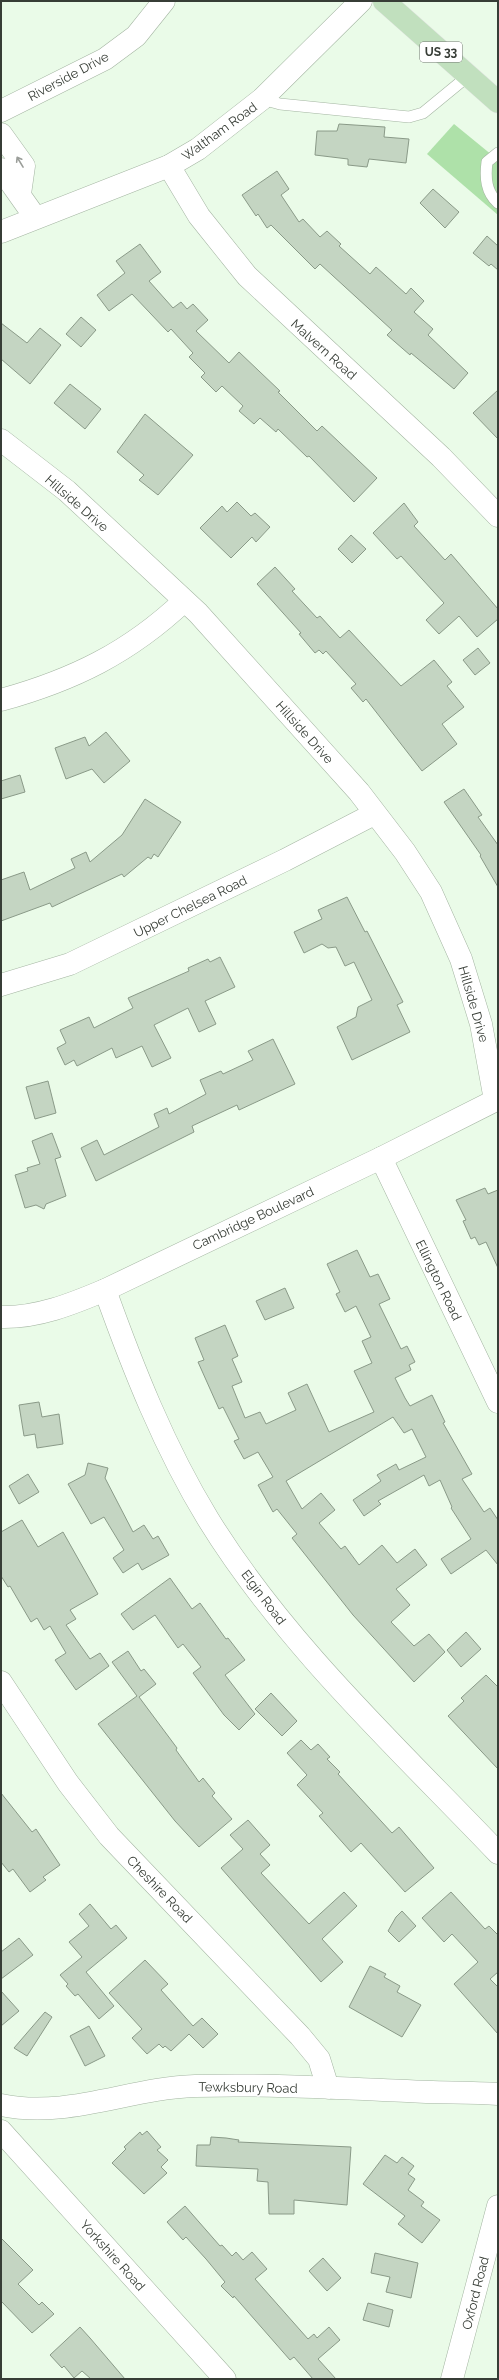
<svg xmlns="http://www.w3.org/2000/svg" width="499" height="2380" font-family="Raleway,sans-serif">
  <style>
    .green { fill: #aee1a9 }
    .building { fill: #c4d5c2; stroke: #8a9a88 }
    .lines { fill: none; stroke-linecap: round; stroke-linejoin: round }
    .service-casing { stroke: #a4b5a2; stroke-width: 12 }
    .minor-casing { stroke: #a4b5a2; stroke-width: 23 }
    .tertiary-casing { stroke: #a4b5a2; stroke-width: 23 }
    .primary-casing { stroke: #e3e4e3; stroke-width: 23 }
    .service { stroke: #fff; stroke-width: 11 }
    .minor { stroke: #fff; stroke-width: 22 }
    .tertiary { stroke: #fff; stroke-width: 22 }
    .primary { stroke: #c1e0be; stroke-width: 22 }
    .oneway { stroke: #9b9e9a }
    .labels { text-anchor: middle; stroke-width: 3; stroke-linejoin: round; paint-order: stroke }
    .shield { fill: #fff; stroke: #737772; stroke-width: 1 }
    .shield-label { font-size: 12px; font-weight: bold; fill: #373d36 }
    .street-label { font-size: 13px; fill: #373d36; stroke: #fff }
  </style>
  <rect width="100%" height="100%" fill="#eafbe8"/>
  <path class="green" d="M 454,124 L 498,160 L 498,215 L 427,154 Z"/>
  <path class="building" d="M 339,124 L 385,127 L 384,137 L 409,139 L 406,163 L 369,159 L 367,167 L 348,165 L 348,159 L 315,155 L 317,131 L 337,131 Z
    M 277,171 L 289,189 L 281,195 L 299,222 L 303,219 L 320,237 L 327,231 L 341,244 L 339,246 L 370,274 L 376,267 L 406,294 L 411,288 L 424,301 L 414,312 L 433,329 L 428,335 L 468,373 L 454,389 L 411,353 L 410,355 L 387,335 L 392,330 L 320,264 L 315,269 L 271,225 L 267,228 L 258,214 L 256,216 L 242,195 Z
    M 433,189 L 459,212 L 445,228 L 420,203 Z
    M 487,236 L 498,246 L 498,270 L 491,264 L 489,266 L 473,253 Z
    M 140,244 L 161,272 L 149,281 L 173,308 L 181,302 L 187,309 L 193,304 L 208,320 L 196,331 L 229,363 L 239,352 L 280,391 L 278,392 L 317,431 L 322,426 L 377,478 L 354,502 L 309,456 L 307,457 L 278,429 L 276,432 L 260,418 L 254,424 L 239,411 L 243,406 L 222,386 L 216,392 L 201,377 L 205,373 L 189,357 L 193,353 L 171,329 L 168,332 L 132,294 L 109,311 L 97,295 L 125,273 L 116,261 Z
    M 81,317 L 96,330 L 81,347 L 66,334 Z
    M 1,323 L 27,343 L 40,328 L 61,345 L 30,384 L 1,359 Z
    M 70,384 L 101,409 L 85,429 L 54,403 Z
    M 498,390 L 498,439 L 473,413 Z
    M 145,414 L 193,455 L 158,495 L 139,480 L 144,475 L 117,452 Z
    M 237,502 L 251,516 L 255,513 L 270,527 L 256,542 L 252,537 L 231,558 L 200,528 L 222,506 L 227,512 Z
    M 404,503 L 418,522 L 414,526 L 445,560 L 451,554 L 498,609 L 498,619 L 477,637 L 459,616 L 439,634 L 426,620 L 444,603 L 401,556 L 397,559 L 373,533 Z
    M 351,535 L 366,549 L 352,563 L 338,549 Z
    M 275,567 L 295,589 L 292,591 L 317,618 L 320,616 L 340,638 L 349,630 L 401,686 L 434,660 L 452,682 L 447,686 L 464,707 L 442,724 L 457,744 L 422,771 L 366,699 L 363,702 L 351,688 L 356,684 L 326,651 L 323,654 L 319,650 L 315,653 L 299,634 L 301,633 L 257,584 Z
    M 478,648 L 490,663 L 475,675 L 463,660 Z
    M 106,732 L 130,761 L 104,783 L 92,769 L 66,779 L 55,748 L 85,737 L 89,746 Z
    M 20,775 L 25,792 L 1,799 L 1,781 Z
    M 464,789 L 482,815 L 478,817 L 498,845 L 498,887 L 480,856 L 481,855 L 444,802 Z
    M 145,799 L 181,822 L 158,857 L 154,854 L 151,859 L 148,857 L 124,877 L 122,874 L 52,907 L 50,903 L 1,921 L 1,880 L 24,872 L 30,890 L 75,868 L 71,859 L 86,852 L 90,862 L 122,835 Z
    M 347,897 L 365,932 L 367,931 L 403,1002 L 397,1005 L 410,1032 L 352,1060 L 337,1027 L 356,1017 L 358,1007 L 372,1000 L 354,962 L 345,966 L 336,947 L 328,948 L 322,944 L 304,953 L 294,932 L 322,919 L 318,910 Z
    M 220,957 L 235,987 L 205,1001 L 216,1024 L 199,1032 L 188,1008 L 154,1025 L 171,1058 L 152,1067 L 142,1046 L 116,1058 L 112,1048 L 77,1066 L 74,1060 L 65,1065 L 57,1048 L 66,1043 L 60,1030 L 89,1017 L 94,1028 L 133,1008 L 128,998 L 189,971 L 188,968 L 208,959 L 210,962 Z
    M 273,1039 L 295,1084 L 239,1110 L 237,1105 L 192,1126 L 194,1132 L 96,1181 L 81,1148 L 97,1140 L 104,1155 L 159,1127 L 154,1114 L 167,1108 L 169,1114 L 206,1094 L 200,1080 L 221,1071 L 223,1074 L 253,1060 L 248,1051 Z
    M 48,1081 L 56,1113 L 35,1119 L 26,1087 Z
    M 52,1133 L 61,1157 L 55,1159 L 66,1196 L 46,1204 L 44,1209 L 36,1205 L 25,1208 L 15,1175 L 28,1171 L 27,1168 L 40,1164 L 32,1141 Z
    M 485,1188 L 488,1194 L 498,1190 L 498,1268 L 486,1242 L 479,1245 L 475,1237 L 471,1239 L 463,1221 L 466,1220 L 456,1200 Z
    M 357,1250 L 370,1277 L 378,1274 L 390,1299 L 379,1304 L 401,1349 L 407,1346 L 415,1362 L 409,1365 L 411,1370 L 395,1378 L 405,1398 L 410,1406 L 432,1395 L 445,1422 L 443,1423 L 472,1474 L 462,1479 L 484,1512 L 490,1508 L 498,1520 L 498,1565 L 486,1550 L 451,1574 L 441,1559 L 471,1539 L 451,1508 L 452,1507 L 440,1480 L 429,1486 L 424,1475 L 378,1501 L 381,1504 L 364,1516 L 353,1500 L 381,1481 L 377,1475 L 396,1464 L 399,1470 L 426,1457 L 412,1429 L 404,1433 L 393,1417 L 286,1481 L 302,1509 L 321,1493 L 335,1510 L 319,1523 L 341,1549 L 345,1546 L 359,1565 L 382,1545 L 397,1563 L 415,1549 L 427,1565 L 396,1589 L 410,1605 L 391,1622 L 414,1646 L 429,1634 L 445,1652 L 414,1682 L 353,1615 L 292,1538 L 297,1534 L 277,1509 L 273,1512 L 258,1485 L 273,1477 L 258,1452 L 244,1459 L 234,1441 L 239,1439 L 223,1407 L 219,1409 L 198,1362 L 204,1360 L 195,1338 L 225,1325 L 238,1356 L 232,1359 L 242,1382 L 232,1386 L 245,1418 L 260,1412 L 266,1424 L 296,1410 L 288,1393 L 307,1384 L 329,1432 L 374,1412 L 354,1371 L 372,1363 L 362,1341 L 371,1337 L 356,1306 L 345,1312 L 336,1294 L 340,1292 L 327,1264 Z
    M 285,1288 L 294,1308 L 265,1320 L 256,1301 Z
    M 39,1402 L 42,1417 L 59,1414 L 63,1444 L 37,1448 L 35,1434 L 24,1436 L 19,1405 Z
    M 88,1463 L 108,1468 L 105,1478 L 133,1532 L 144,1525 L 153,1539 L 158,1536 L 169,1555 L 142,1570 L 138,1563 L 123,1573 L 113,1558 L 124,1550 L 104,1517 L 91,1524 L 68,1484 L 85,1475 Z
    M 28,1474 L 39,1492 L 19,1504 L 9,1486 Z
    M 22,1520 L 38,1547 L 63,1532 L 98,1594 L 70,1610 L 76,1619 L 66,1625 L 90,1659 L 100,1653 L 109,1666 L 76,1690 L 55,1660 L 66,1653 L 50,1626 L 44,1630 L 37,1618 L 31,1622 L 10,1586 L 8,1587 L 1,1576 L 1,1532 Z
    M 170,1578 L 192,1609 L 200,1603 L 226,1639 L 228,1638 L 245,1660 L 225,1675 L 255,1714 L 239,1730 L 224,1715 L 193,1673 L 201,1667 L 183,1644 L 178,1648 L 155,1615 L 133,1630 L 121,1614 Z
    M 466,1632 L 481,1649 L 461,1667 L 447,1650 Z
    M 128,1651 L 141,1671 L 144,1669 L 156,1684 L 139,1697 L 177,1748 L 176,1750 L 199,1782 L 203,1778 L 215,1793 L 212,1796 L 232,1819 L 199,1847 L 175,1821 L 98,1724 L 137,1696 L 112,1662 Z
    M 486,1675 L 498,1687 L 498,1769 L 448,1716 L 464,1701 L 461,1698 Z
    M 271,1693 L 297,1721 L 282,1736 L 255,1709 Z
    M 301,1740 L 311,1750 L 318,1744 L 330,1757 L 327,1759 L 340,1772 L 338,1774 L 392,1833 L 399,1827 L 434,1868 L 405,1892 L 361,1843 L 351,1852 L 319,1816 L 323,1813 L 297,1785 L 307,1775 L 287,1753 Z
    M 1,1793 L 32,1832 L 36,1829 L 60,1865 L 43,1877 L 46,1880 L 30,1892 L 13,1869 L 9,1872 L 1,1862 Z
    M 248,1820 L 270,1845 L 260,1854 L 270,1865 L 261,1873 L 309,1924 L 344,1892 L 357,1906 L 322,1939 L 343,1962 L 321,1982 L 221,1868 L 243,1849 L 230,1835 Z
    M 451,1892 L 485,1929 L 489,1926 L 498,1935 L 498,1972 L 490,1979 L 498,1987 L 498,2034 L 454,1984 L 478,1962 L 452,1934 L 444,1942 L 422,1918 Z
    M 90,1904 L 111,1929 L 116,1925 L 127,1938 L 86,1972 L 114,2006 L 99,2019 L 78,1994 L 75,1996 L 66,1986 L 68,1984 L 60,1975 L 82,1957 L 69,1942 L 89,1926 L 79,1914 Z
    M 402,1911 L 416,1926 L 399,1942 L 388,1931 L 396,1917 Z
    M 19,1938 L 33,1955 L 1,1979 L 1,1952 Z
    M 145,1960 L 168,1984 L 161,1990 L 193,2026 L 202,2018 L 218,2034 L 203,2048 L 189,2034 L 171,2051 L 165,2046 L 163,2048 L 159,2044 L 147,2054 L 132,2038 L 142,2029 L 109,1993 Z
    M 370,1966 L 386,1974 L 384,1977 L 400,1986 L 397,1992 L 421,2005 L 402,2037 L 349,2007 Z
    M 1,1991 L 19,2011 L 1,2026 Z
    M 45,2012 L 52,2017 L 27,2056 L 14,2048 Z
    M 89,2026 L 105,2056 L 85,2066 L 70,2036 Z
    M 147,2131 L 161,2147 L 157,2150 L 168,2160 L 161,2167 L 167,2173 L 144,2194 L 112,2163 L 126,2149 L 124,2147 L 140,2132 L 142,2135 Z
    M 211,2137 L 226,2138 L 239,2140 L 238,2142 L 351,2147 L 347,2205 L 294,2200 L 294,2214 L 269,2214 L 268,2182 L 257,2181 L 258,2169 L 196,2166 L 197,2145 L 210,2145 Z
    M 385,2155 L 397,2163 L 402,2157 L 414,2166 L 408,2174 L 415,2179 L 408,2190 L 424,2202 L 421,2206 L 440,2220 L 422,2243 L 398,2224 L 405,2216 L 363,2184 Z
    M 185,2206 L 220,2246 L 222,2245 L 232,2256 L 236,2252 L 243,2260 L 252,2252 L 267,2269 L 255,2279 L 308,2339 L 314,2334 L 317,2338 L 329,2327 L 340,2340 L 318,2359 L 336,2379 L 313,2379 L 294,2357 L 290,2360 L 234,2296 L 233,2298 L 221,2286 L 225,2282 L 206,2259 L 186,2237 L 183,2240 L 167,2222 Z
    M 1,2238 L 33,2270 L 18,2284 L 39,2305 L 42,2302 L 54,2314 L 32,2333 L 1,2301 Z
    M 375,2253 L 418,2263 L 411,2298 L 386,2292 L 390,2277 L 371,2273 Z
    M 323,2258 L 341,2278 L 327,2291 L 309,2271 Z
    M 368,2303 L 393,2310 L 389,2327 L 363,2320 Z
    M 80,2327 L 90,2338 L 125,2379 L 91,2379 L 82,2371 L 74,2378 L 64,2366 L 62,2368 L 50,2355 Z"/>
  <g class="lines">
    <g class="service-casing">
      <path id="service" d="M 262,99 L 280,104 L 409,117 L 423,113 L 468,76
        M 498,153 L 487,162 C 485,178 486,192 498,203"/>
    </g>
    <g class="minor-casing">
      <path id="minor" d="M 1,111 L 105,59 L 136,36 L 164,1
        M 1,134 L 24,166 L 20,194
        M 169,166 L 199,216 L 247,276 L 441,457 L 498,516
        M 1,169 L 35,217
        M 1,440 L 67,491 L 198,613 L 359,792 L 405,852 L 431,892 L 461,959 L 481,1024 L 495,1100
        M 1,700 C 73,680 129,653 184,601
        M 1,985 L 70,964 L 285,860 L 374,814
        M 381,1158 L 498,1402
        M 105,1290 C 133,1368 164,1447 208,1519 C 285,1644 397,1747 498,1853
        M 1,1682 L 68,1783 L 109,1836 L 300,2036 L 319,2059 L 328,2088
        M 1,2105 C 67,2119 130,2088 195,2086 C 266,2084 337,2088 407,2091 C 438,2093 468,2092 498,2094
        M 1,2131 L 225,2379
        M 452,2379 L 498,2206"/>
    </g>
    <g class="tertiary-casing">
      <path id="tertiary" d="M 1,232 L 169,166 L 198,149 L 262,99 L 361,1
        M 1,1317 C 37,1318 72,1304 105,1290 L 381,1158 L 498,1099"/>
    </g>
    <g class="primary-casing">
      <path id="primary" d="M 384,1 L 498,102"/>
    </g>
    <use href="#service" class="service"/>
    <use href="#minor" class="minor"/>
    <use href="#tertiary" class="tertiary"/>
    <use href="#primary" class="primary"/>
  </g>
  <defs><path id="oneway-shaft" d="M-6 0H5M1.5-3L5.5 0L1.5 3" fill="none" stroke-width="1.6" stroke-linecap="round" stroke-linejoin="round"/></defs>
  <use class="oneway" href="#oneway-shaft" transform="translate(20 162) rotate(-121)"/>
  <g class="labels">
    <rect class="shield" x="420" y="42" width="42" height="20" rx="3"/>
    <g class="shield-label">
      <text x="441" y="56">US 33</text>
    </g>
    <g class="street-label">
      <text transform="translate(68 76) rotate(-28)" y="5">Riverside Drive</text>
      <text transform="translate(219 131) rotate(-36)" y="5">Waltham Road</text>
      <text transform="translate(324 349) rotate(42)" y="5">Malvern Road</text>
      <text transform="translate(77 503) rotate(41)" y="5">Hillside Drive</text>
      <text transform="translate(305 732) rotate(48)" y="5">Hillside Drive</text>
      <text transform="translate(190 906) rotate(-26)" y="5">Upper Chelsea Road</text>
      <text transform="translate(474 1004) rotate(74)" y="5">Hillside Drive</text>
      <text transform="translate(253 1218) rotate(-25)" y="5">Cambridge Boulevard</text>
      <text transform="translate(439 1280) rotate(64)" y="5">Ellington Road</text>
      <text transform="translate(264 1597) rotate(53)" y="5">Elgin Road</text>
      <text transform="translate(160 1889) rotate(46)" y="5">Cheshire Road</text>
      <text transform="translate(248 2087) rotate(1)" y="5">Tewksbury Road</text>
      <text transform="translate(113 2255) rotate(48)" y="5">Yorkshire Road</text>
      <text transform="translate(475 2293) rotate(-76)" y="5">Oxford Road</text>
    </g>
  </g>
  <rect width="499" height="2380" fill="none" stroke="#373d36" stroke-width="4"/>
</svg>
